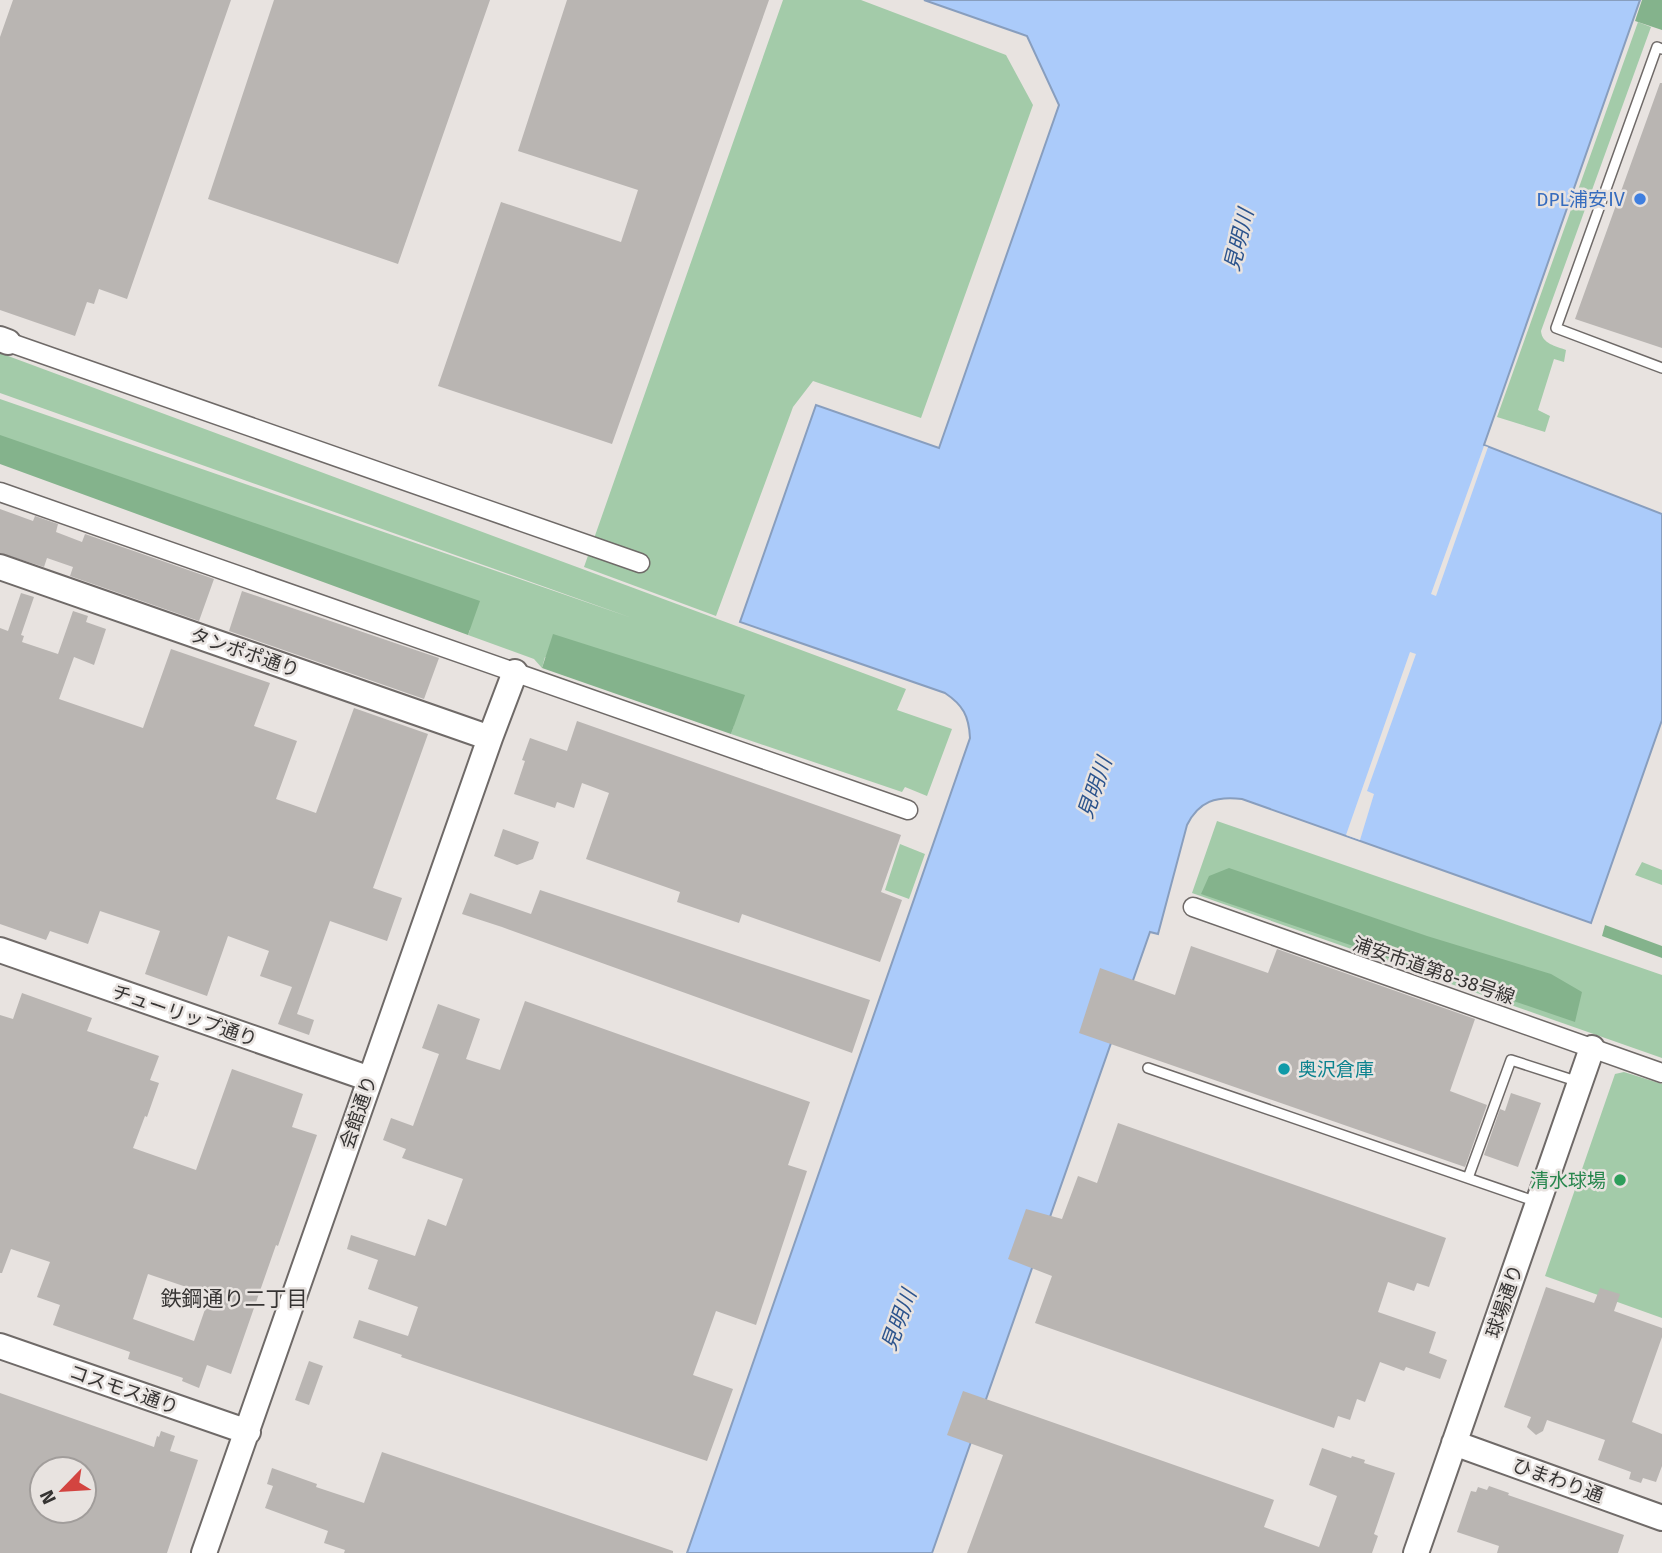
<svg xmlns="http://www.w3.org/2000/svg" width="1662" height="1553" font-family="'Fira Sans','Noto Sans JP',sans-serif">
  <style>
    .green { fill: #a3cba9 }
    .forest { fill: #84b38c }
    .water { fill: #abcbfa; stroke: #889ebe; stroke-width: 2 }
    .pier { fill: #e8e3e0 }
    .building { fill: #b9b5b2; fill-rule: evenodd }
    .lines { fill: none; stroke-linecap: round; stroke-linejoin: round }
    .lane-casing { stroke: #6f6a68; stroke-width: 12 }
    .street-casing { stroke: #6f6a68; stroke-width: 21 }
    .secondary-casing { stroke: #6f6a68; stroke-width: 28 }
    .lane { stroke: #fff; stroke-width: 9 }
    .street { stroke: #fff; stroke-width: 18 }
    .secondary { stroke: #fff; stroke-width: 24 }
    .shop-dot { fill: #3f7fe0; stroke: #e8e3e0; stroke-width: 2.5 }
    .culture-dot { fill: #0f9aa8; stroke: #e8e3e0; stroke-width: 2.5 }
    .leisure-dot { fill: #2e9e5b; stroke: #e8e3e0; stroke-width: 2.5 }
    .labels { text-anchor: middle; stroke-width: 5; stroke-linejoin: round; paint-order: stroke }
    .shop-label { font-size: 19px; fill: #366cbe; stroke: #e8e3e0; text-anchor: end }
    .street-label { font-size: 19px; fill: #363433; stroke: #e8e3e0 }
    .culture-label { font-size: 19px; fill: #0d838f; stroke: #e8e3e0; text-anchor: start }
    .leisure-label { font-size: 19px; fill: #27864d; stroke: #e8e3e0; text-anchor: end }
    .water-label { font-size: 21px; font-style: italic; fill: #2c548d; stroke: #e8e3e0 }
    .neighbourhood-label { font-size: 21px; fill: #363433; stroke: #e8e3e0 }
  </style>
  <rect width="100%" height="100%" fill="#e8e3e0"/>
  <path class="green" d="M 783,0 L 861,0 L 1006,55 L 1033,105 L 921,418 L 813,381 L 793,407 L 716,616 L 584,567 Z
    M 1638,22 L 1651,27 L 1541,331 C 1542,344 1556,346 1566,350 L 1564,362 L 1554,359 L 1538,410 L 1550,416 L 1545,432 L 1497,417 Z
    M 0,353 L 906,689 L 897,710 L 952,729 L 927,796 L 905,787 L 902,792 L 731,734 L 734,725 L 545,657 L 542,668 L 534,659 L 468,635 L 470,630 L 0,459 L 0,399 L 632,618 L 0,393 Z
    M 1217,821 L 1662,975 L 1662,1058 L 1192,893 Z
    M 900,844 L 925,854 L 909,899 L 885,890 Z
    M 1642,862 L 1662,870 L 1662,885 L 1635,875 Z
    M 1624,1072 L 1662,1084 L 1662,1318 L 1545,1276 L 1615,1074 Z"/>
  <path class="forest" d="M 1642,0 L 1662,0 L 1662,30 L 1635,21 Z
    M 0,435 L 480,601 L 468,635 L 0,464 Z
    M 553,634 L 745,695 L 731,734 L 542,668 Z
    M 1229,868 L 1427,936 L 1551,974 L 1582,992 L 1575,1022 L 1201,894 L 1209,876 Z
    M 1605,925 L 1662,946 L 1662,958 L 1602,936 Z"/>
  <path class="water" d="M 924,0 L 1640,0 L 1484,445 L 1662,514 L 1662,720 L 1591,923 L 1242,799 C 1216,796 1199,801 1187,825 L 1158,934 L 1150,932 L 932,1553 L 687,1553 L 970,738 C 969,716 963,705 945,693 L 740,622 L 816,405 L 939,448 L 1059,105 L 1027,36 Z"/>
  <path class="pier" d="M 1484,446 L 1488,447 L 1436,596 L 1431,594 Z
    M 1410,652 L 1416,654 L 1367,791 L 1374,794 L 1360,840 L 1346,835 Z"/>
  <path class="building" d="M 13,0 L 231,0 L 127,299 L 99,289 L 94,304 L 87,302 L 75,336 L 0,310 L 0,37 Z
    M 274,0 L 490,0 L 398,264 L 208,199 Z
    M 567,0 L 769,0 L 612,444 L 438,386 L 501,202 L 621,242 L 638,190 L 518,151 Z
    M 1660,83 L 1662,83 L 1662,348 L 1575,319 Z
    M 0,509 L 33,521 L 35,516 L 58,524 L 56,532 L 82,542 L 85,534 L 214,579 L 199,621 L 70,576 L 73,567 L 47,558 L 44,567 L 0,553 Z
    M 242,591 L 439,658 L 424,699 L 229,631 Z
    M 21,593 L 34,597 L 21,635 L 24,636 L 22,642 L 58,654 L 73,611 L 88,616 L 86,622 L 106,629 L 94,665 L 74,657 L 59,699 L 143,728 L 171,649 L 270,683 L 254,726 L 297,741 L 276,799 L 316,813 L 354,708 L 428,734 L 373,888 L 402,898 L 387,941 L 330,921 L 297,1014 L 314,1020 L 309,1035 L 278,1024 L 292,987 L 260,976 L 269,951 L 228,936 L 207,996 L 145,974 L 160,931 L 100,911 L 88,944 L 50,931 L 46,940 L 0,924 L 0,628 L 8,631 Z
    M 577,721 L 901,835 L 881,892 L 902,900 L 880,962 L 742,914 L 739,923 L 677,902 L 680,892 L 586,859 L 609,793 L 582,783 L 574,808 L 557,802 L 555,808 L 514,794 L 525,761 L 522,760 L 530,738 L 567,751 Z
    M 503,829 L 539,842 L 533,859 L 517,865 L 494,856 Z
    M 540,890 L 870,1000 L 852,1053 L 502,927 L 462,914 L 470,893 L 531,914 Z
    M 1191,946 L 1268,973 L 1277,949 L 1475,1019 L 1450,1091 L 1487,1105 L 1465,1167 L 1079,1033 L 1100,968 L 1175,995 Z
    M 22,993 L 92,1018 L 87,1031 L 159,1056 L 150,1080 L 159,1083 L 147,1117 L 145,1116 L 133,1148 L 196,1170 L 232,1069 L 303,1094 L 292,1127 L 317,1135 L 278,1246 L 276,1245 L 231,1374 L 207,1365 L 199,1388 L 182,1381 L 183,1378 L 128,1359 L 130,1352 L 53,1325 L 60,1305 L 37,1297 L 50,1262 L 11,1249 L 2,1273 L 0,1273 L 0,1015 L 13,1019 ZM 148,1274 L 210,1295 L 194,1341 L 133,1319 Z
    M 525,1001 L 810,1102 L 788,1165 L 807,1171 L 756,1325 L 716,1311 L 693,1375 L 733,1389 L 707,1461 L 401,1357 L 402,1355 L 353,1338 L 359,1320 L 408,1336 L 418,1307 L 368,1289 L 378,1260 L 347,1249 L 351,1235 L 415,1256 L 428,1219 L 446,1226 L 463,1179 L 402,1158 L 406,1149 L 383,1140 L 391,1118 L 413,1126 L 439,1054 L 422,1048 L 438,1004 L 480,1019 L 466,1059 L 500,1070 Z
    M 1511,1093 L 1541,1103 L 1518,1167 L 1484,1155 L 1500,1109 L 1505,1111 Z
    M 1118,1123 L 1446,1238 L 1429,1287 L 1417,1283 L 1414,1291 L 1388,1282 L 1378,1312 L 1436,1332 L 1429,1353 L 1447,1360 L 1440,1379 L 1406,1367 L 1404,1371 L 1380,1362 L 1365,1402 L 1357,1399 L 1350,1420 L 1338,1416 L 1334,1428 L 1035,1323 L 1052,1276 L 1008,1259 L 1026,1209 L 1062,1219 L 1078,1176 L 1097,1183 Z
    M 1546,1287 L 1594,1303 L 1600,1288 L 1620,1294 L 1614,1311 L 1662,1328 L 1662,1337 L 1632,1422 L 1662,1434 L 1662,1466 L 1656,1482 L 1643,1478 L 1641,1483 L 1629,1479 L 1631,1472 L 1598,1460 L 1605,1440 L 1547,1420 L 1543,1431 L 1536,1435 L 1527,1427 L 1531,1417 L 1504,1407 Z
    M 309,1361 L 323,1366 L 309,1405 L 295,1400 Z
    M 963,1391 L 1274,1500 L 1264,1527 L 1319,1547 L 1337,1496 L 1309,1485 L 1322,1448 L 1351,1458 L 1352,1456 L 1365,1460 L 1364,1463 L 1395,1473 L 1374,1534 L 1378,1536 L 1372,1553 L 967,1553 L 1003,1455 L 947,1435 Z
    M 0,1393 L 154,1447 L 157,1436 L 159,1437 L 161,1431 L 175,1436 L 170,1451 L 198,1460 L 167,1553 L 0,1553 ZM 42,1469 L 84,1469 L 84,1511 L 42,1511 Z
    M 382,1452 L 673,1551 L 673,1553 L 344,1553 L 345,1550 L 324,1543 L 328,1531 L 265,1508 L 273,1486 L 267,1484 L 272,1468 L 317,1484 L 316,1487 L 364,1503 Z
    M 1489,1486 L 1509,1493 L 1508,1495 L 1624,1535 L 1618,1553 L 1497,1553 L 1499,1546 L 1457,1532 L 1471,1491 L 1476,1492 L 1478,1487 L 1487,1490 Z"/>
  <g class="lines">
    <g class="lane-casing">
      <path id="lane" d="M 1662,49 L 1657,47 L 1556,328 L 1662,368
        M 1148,1068 L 1537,1202
        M 1468,1178 L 1511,1060 L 1579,1082"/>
    </g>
    <g class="street-casing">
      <path id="street" d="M 8,342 L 640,563
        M 0,492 L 908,810
        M 1193,907 L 1662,1073"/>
    </g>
    <g class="secondary-casing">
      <path id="secondary" d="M 0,339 L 8,342
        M 0,567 L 490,738
        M 0,950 L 370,1079
        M 0,1346 L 248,1432
        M 1454,1443 L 1662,1518
        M 204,1553 L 490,738 L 515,672
        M 1416,1553 L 1592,1048"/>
    </g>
    <use href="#lane" class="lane"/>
    <use href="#street" class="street"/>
    <use href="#secondary" class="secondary"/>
  </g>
  <circle class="shop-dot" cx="1640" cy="199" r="7"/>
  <circle class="culture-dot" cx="1284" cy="1069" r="7"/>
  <circle class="leisure-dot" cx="1620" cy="1180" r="7"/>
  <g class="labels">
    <g class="shop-label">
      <text x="1626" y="206">DPL浦安Ⅳ</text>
    </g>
    <g class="street-label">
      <text transform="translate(245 652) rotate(19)" y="7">タンポポ通り</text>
      <text transform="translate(1434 970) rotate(19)" y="7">浦安市道第8-38号線</text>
      <text transform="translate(185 1015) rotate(19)" y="7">チューリップ通り</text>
      <text transform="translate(358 1112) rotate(-71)" y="7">会館通り</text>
      <text transform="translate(1504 1301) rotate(-71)" y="7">球場通り</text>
      <text transform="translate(124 1389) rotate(19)" y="7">コスモス通り</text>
      <text transform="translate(1558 1480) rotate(20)" y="7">ひまわり通</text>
    </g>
    <g class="culture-label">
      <text x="1298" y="1076">奥沢倉庫</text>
    </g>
    <g class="leisure-label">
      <text x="1606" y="1187">清水球場</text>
    </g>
    <g class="water-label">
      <text transform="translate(1239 240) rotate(-76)" y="7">見明川</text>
      <text transform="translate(1095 788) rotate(-71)" y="7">見明川</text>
      <text transform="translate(899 1320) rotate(-70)" y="7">見明川</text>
    </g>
    <g class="neighbourhood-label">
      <text x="234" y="1306">鉄鋼通り二丁目</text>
    </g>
  </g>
  <g transform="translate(63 1490) rotate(245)"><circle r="33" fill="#e8e3e0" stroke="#a19d9b" stroke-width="2"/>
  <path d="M0-5L12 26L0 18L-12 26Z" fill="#d34440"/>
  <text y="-10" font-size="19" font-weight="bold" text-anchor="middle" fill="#363433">N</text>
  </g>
</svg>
